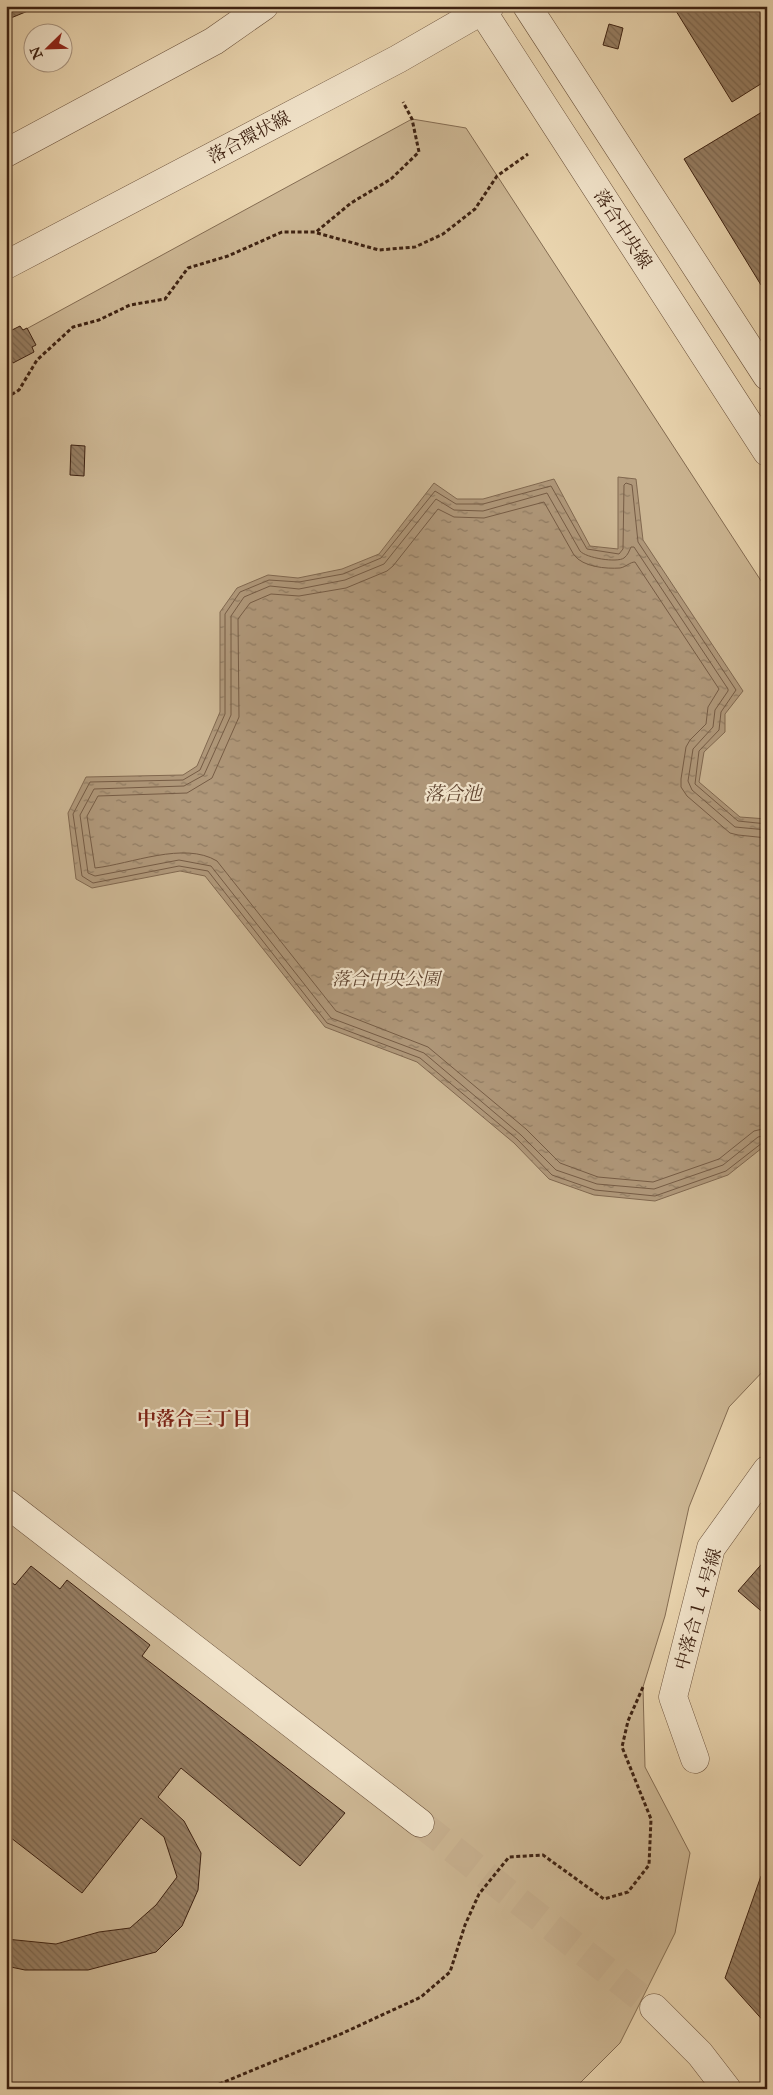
<svg xmlns="http://www.w3.org/2000/svg" width="773" height="2095" font-family="'IM FELL Great Primer','Noto Serif JP',serif">
  <style>
    .park { fill: #ccb693; stroke: #846c52 }
    .water { fill: url(#water-ripples); stroke: #81684f }
    .lines { fill: none; stroke-linecap: round; stroke-linejoin: round }
    .shore { stroke: #765c45; stroke-width: 1 }
    .building { fill: url(#building-back-hatch); stroke: #3d2111 }
    .minor-tunnel { stroke: #c7b08f; stroke-width: 28; stroke-dasharray: 28 14; stroke-linecap: butt }
    .minor-casing { stroke: #684e38; stroke-width: 29 }
    .path { stroke: #3d2111; stroke-width: 3; stroke-dasharray: 4 2.5; stroke-linecap: butt }
    .minor { stroke: #f1e3ca; stroke-width: 28 }
    .labels { text-anchor: middle; stroke-width: 4.5; stroke-linejoin: round; paint-order: stroke }
    .street-label { font-size: 18px; fill: #3d2111; stroke: #f1e3ca }
    .park-label { font-size: 18px; font-style: italic; fill: #614632; stroke: #f1e3ca }
    .water-label { font-size: 19px; font-style: italic; fill: #5f4430; stroke: #f1e3ca }
    .neighbourhood-label { font-size: 19px; font-weight: bold; fill: #7a1f14; stroke: #f1e3ca }
  </style>
  <defs>
    <pattern id="water-ripples" width="26" height="14" patternUnits="userSpaceOnUse" patternTransform="scale(1.25)"><rect width="26" height="14" fill="#af9779"/><path d="M2 4q2-2 4 0t4 0M15 11q2-2 4 0t4 0" fill="none" stroke="#907b62"/></pattern>
    <pattern id="building-back-hatch" width="6" height="6" patternUnits="userSpaceOnUse" patternTransform="scale(1.25)"><rect width="6" height="6" fill="#967e63"/><path d="M-1 5l2 2M0 0l6 6M5-1l2 2" fill="none" stroke="#7c6750"/></pattern>
  </defs>
  <rect width="100%" height="100%" fill="#e9d4ae"/>
  <filter id="stains"><feTurbulence type="fractalNoise" baseFrequency=".004" numOctaves="4"/><feColorMatrix values="0 0 0 0 .2 0 0 0 0 .09 0 0 0 0 .02 0 0 0 .5 -.17"/></filter>
  <radialGradient id="worn" r=".72"><stop offset=".6" stop-color="#630" stop-opacity="0"/><stop offset="1" stop-color="#630" stop-opacity=".3"/></radialGradient>
  <path class="park" d="M 412,119 L 466,128 L 767,590 L 767,1367 L 729,1407 L 689,1507 L 665,1616 L 643,1687 L 645,1767 L 690,1853 L 675,1933 L 620,2043 L 574,2089 L 6,2089 L 6,340 Z"/>
  <path class="water" d="M 618,477 L 636,479 L 643,540 L 743,691 L 725,714 L 725,732 L 704,752 L 699,782 L 740,817 L 767,819 L 767,1144 L 728,1175 L 655,1201 L 594,1195 L 549,1179 L 514,1143 L 417,1062 L 325,1027 L 205,876 L 180,871 L 92,888 L 76,879 L 68,813 L 86,777 L 183,775 L 197,766 L 220,712 L 220,612 L 237,588 L 268,575 L 298,578 L 342,569 L 379,554 L 434,483 L 457,499 L 483,499 L 554,479 L 590,546 L 618,549 Z"/>
  <g class="lines">
    <path class="shore" d="M 767,824 L 738,821 L 695,784 L 699,751 L 719,730 L 721,712 L 736,690 L 638,542 L 632,485 L 626,483 L 624,485 L 623,549 L 619,554 L 587,549 L 551,486 L 483,504 L 456,504 L 435,491 L 381,558 L 343,574 L 299,582 L 269,580 L 240,592 L 225,614 L 225,714 L 200,770 L 183,780 L 90,782 L 73,814 L 82,876 L 93,883 L 179,866 L 208,871 L 327,1023 L 420,1058 L 517,1139 L 552,1175 L 595,1190 L 655,1196 L 726,1171 L 762,1143 L 767,1142
      M 767,830 L 735,827 L 692,790 L 688,781 L 693,749 L 713,727 L 715,710 L 728,691 L 728,689 L 634,547 L 631,547 C 629,551 628,555 624,558 C 617,563 586,558 580,551 L 547,493 L 483,511 L 454,510 L 436,499 L 384,564 L 345,580 L 299,589 L 270,586 L 244,597 L 231,616 L 231,715 L 204,775 L 184,786 L 94,789 L 80,815 L 88,873 L 95,876 L 179,860 L 211,866 L 331,1018 L 424,1053 L 521,1135 L 556,1170 L 597,1184 L 654,1189 L 723,1165 L 758,1137 L 767,1135
      M 767,838 L 738,835 L 730,833 L 687,796 L 681,787 L 681,779 L 686,747 L 690,740 L 706,724 L 708,707 L 719,689 L 635,562 C 630,562 626,567 620,568 C 606,569 583,567 574,555 L 544,502 L 484,518 L 454,517 L 438,509 L 393,566 L 387,571 L 346,588 L 299,596 L 271,594 L 250,603 L 238,619 L 239,717 L 212,778 L 187,793 L 98,796 L 87,816 L 95,868 C 131,864 184,841 217,861 L 336,1011 L 428,1047 L 526,1129 L 560,1163 L 598,1177 L 653,1182 L 719,1159 L 754,1131 L 767,1128"/>
  </g>
  <path class="building" d="M 6,6 L 40,6 L 6,20 Z
    M 673,6 L 767,6 L 767,80 L 732,102 Z
    M 609,24 L 623,28 L 618,49 L 603,45 Z
    M 767,109 L 767,282 L 761,285 L 684,159 Z
    M 20,326 L 23,330 L 27,328 L 36,345 L 32,347 L 34,352 L 13,363 L 6,351 L 6,333 Z
    M 71,445 L 85,446 L 84,476 L 70,475 Z
    M 767,1558 L 767,1616 L 738,1591 Z
    M 31,1566 L 60,1589 L 67,1580 L 150,1645 L 142,1656 L 345,1813 L 300,1866 L 181,1768 L 158,1797 L 184,1821 L 201,1853 L 198,1890 L 182,1926 L 156,1952 L 88,1970 L 25,1970 L 6,1966 L 6,1939 L 56,1944 L 99,1932 L 130,1928 L 156,1905 L 177,1877 L 164,1837 L 141,1818 L 82,1893 L 6,1834 L 6,1578 L 15,1585 Z
    M 767,1873 L 767,2025 L 725,1978 L 761,1876 Z"/>
  <g class="lines">
    <path class="minor-tunnel" d="M 420,1823 L 654,2008"/>
    <g class="minor-casing">
      <path id="minor" d="M 479,6 L 767,452
        M 527,6 L 767,376
        M 6,153 L 214,41 L 264,6
        M 6,265 L 398,59 L 490,6
        M 6,1503 L 420,1823
        M 695,1759 L 673,1697 L 711,1548 L 767,1470
        M 654,2008 L 700,2054 L 727,2089"/>
    </g>
    <path class="path" d="M 317,233 L 379,250 L 415,247 L 443,234 L 475,209 L 497,176 L 528,154
      M 6,398 L 19,390 L 37,360 L 73,327 L 99,320 L 130,305 L 165,299 L 188,268 L 228,256 L 282,232 L 316,232 L 351,203 L 391,179 L 419,152 L 412,119 L 403,102
      M 207,2089 L 343,2033 L 421,1997 L 450,1972 L 465,1925 L 479,1894 L 509,1857 L 543,1855 L 604,1899 L 628,1892 L 649,1865 L 651,1819 L 622,1747 L 628,1721 L 643,1687"/>
    <use href="#minor" class="minor"/>
  </g>
  <g class="labels">
    <g class="street-label">
      <text transform="translate(249 137) rotate(-28)" y="6">落合環状線</text>
      <text transform="translate(623 229) rotate(57)" y="6">落合中央線</text>
      <text transform="translate(698 1609) rotate(-74)" y="6">中落合１４号線</text>
    </g>
    <g class="park-label">
      <text x="386" y="985">落合中央公園</text>
    </g>
    <g class="water-label">
      <text x="453" y="800">落合池</text>
    </g>
    <g class="neighbourhood-label">
      <text x="194" y="1425">中落合三丁目</text>
    </g>
  </g>
  <rect width="773" height="2095" fill="none" stroke="#e9d4ae" stroke-width="25"/>
  <rect x="8" y="8" width="758" height="2080" fill="none" stroke="#3d2111" stroke-width="2.5"/>
  <rect x="12" y="12" width="748" height="2070" fill="none" stroke="#3d2111"/>
  <g transform="translate(48 48) rotate(247)"><circle r="24" fill="#f1e3ca" stroke="#a99580"/>
  <path d="M0-4L9 19L0 12L-9 19Z" fill="#8f2418"/>
  <text y="-8" font-size="14" font-weight="bold" text-anchor="middle" fill="#3d2111">N</text>
  </g>
  <rect width="100%" height="100%" filter="url(#stains)"/>
  <rect width="100%" height="100%" fill="url(#worn)"/>
</svg>
